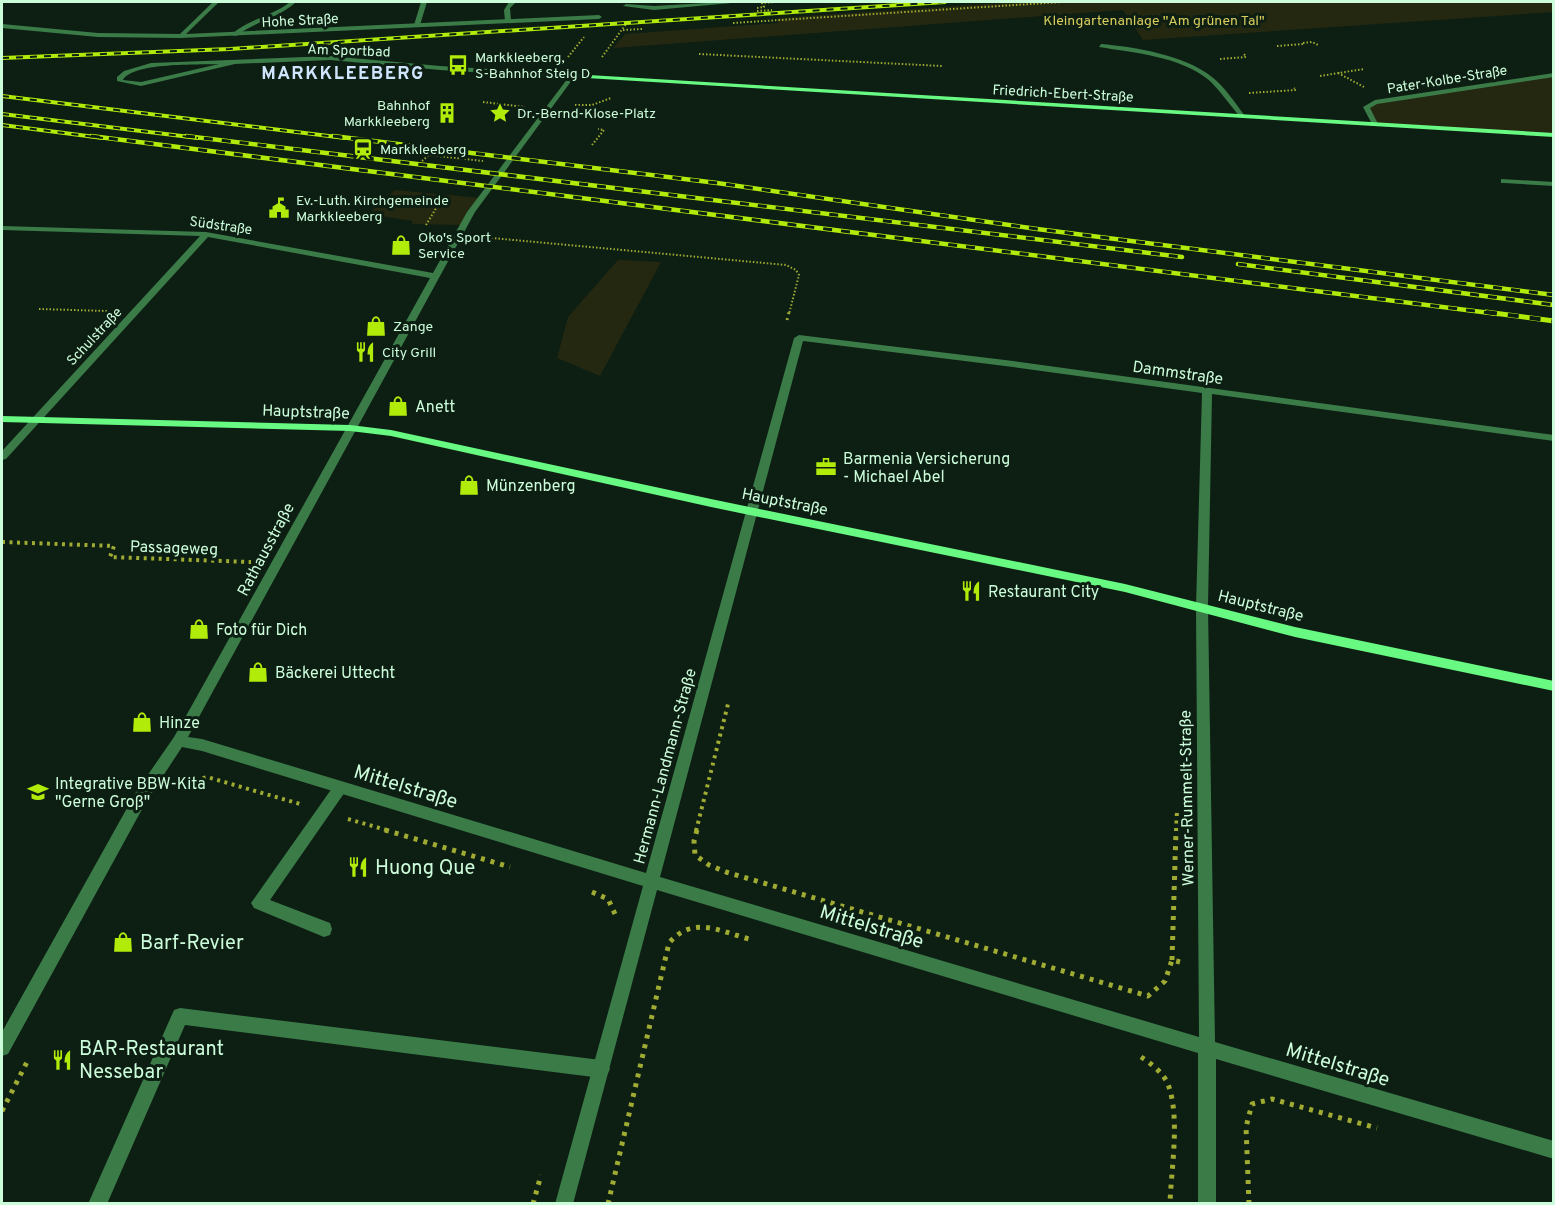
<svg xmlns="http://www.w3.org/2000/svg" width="1555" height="1205" font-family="Overpass,sans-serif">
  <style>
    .green { fill: #252810 }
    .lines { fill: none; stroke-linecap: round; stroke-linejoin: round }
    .path-far3 { stroke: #9fab32; stroke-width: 2; stroke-dasharray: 1.5 2; stroke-linecap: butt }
    .path-far2 { stroke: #9fab32; stroke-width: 3; stroke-dasharray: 2 4; stroke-linecap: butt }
    .path-far1 { stroke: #9fab32; stroke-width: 4; stroke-dasharray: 3 4.5; stroke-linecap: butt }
    .path { stroke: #9fab32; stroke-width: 5; stroke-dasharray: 4 6; stroke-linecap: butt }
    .lane { fill: #3a7b47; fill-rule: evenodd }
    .street { fill: #3a7b47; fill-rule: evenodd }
    .secondary { fill: #67f982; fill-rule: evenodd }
    .rail-far2-casing { stroke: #b1eb0a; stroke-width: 4 }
    .rail-far1-casing { stroke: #b1eb0a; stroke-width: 4.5 }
    .rail-casing { stroke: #b1eb0a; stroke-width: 5 }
    .rail-far2 { stroke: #0d1e13; stroke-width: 2; stroke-dasharray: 7; stroke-linecap: butt }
    .rail-far1 { stroke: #0d1e13; stroke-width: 3; stroke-dasharray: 9; stroke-linecap: butt }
    .rail { stroke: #0d1e13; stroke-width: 4; stroke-dasharray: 11; stroke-linecap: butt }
    .labels { text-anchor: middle; stroke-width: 6; stroke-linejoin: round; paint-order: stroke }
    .far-street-label { font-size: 14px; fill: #ccfdda; stroke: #0d1e13 }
    .far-park-label { font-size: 14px; fill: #d9ce5c; stroke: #0d1e13 }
    .far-poi-label { font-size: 14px; fill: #ccfdda; stroke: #0d1e13; text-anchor: start }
    .street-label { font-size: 16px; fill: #ccfdda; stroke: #0d1e13 }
    .poi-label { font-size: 16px; fill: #ccfdda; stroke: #0d1e13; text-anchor: start }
    .far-district-label { font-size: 18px; font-weight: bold; letter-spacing: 1.5px; fill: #cee5fd; stroke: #0d1e13 }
    .near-street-label { font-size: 20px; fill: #ccfdda; stroke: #0d1e13 }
    .near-poi-label { font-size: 20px; fill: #ccfdda; stroke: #0d1e13; text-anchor: start }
  </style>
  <rect width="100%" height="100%" fill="#0d1e13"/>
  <path class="green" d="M 1018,2 L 1553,2 L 1554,12 L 1143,40 L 1123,10 L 613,48 L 625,34 L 778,23 L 777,18 Z
    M 1553,75 L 1553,135 L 1375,124 L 1367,105 Z
    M 395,190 L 480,198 L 463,225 L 412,224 L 413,221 L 368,214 Z
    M 618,260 L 661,262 L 600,376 L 557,358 L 568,317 Z"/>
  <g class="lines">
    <path class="path-far3" d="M 757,8 L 764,7 L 762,3 L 775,2
      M 757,11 L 772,10
      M 733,23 L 1062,2
      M 623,30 L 642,29
      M 1303,43 L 1312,42 L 1318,45
      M 1277,46 L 1304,44
      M 699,54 L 942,66
      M 568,57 L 584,37
      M 602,57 L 626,24
      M 1220,59 L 1246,57 L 1244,54
      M 1338,73 L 1364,87
      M 1320,76 L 1364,69
      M 1249,93 L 1296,90 L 1294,88
      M 483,102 L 525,107
      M 575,105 L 592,105 L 611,98
      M 592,145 L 604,130 L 598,129
      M 434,151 L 429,155 L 483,161
      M 422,161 L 429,155
      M 426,225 L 441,200
      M 481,237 L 786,265 L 796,270 L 799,275 L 789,314
      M 39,309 L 107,311"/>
    <path class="path-far2" d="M 787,320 L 789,312"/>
    <path class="path-far1" d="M 2,542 L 114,546 L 110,557 L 251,562
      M 181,784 L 207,777 L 300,804
      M 348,819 L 390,831
      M 696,831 L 728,704
      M 1176,831 L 1177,811"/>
    <path class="path" d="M 385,830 L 510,867
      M 697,830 L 694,841 L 695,855 L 709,865 L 726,872 L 1148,996 L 1165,981 L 1172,960 L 1180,962
      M 592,892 L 608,899 L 615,914
      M 1172,960 L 1176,830
      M 1141,1057 C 1152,1064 1165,1074 1169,1087 C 1180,1120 1171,1170 1170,1204
      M 2,1111 L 27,1062
      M 533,1204 L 541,1175
      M 608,1204 L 669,943 C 693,915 719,931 749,939
      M 1249,1204 L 1246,1127 L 1252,1104 L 1272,1099 L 1377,1128"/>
    <path class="lane" d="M 290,2 L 296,2 C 279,18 254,22 236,36 L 231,35 C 248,19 273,16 290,2 Z
      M 421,2 L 427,2 L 420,25 L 417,27 L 414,25 Z
      M 509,2 L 516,2 L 510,8 L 511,21 L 508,23 L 505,21 L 504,10 Z
      M 724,2 L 743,2 L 654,10 L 623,6 L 626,4 L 654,6 Z
      M 1101,44 C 1135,47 1185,55 1212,77 C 1225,87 1235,103 1245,116 L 1240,117 C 1230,105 1221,92 1210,81 C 1180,56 1135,53 1099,47 Z
      M 1501,179 L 1554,182 L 1554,186 L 1504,183 L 1501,183 Z
      M 340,782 L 345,784 L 347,788 L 345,792 L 270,900 L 330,923 L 332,929 L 330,935 L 324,937 L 254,908 L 251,903 L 335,784 Z
      M 180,1008 L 601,1060 L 607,1063 L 610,1069 L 607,1075 L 601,1078 L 185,1025 L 107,1204 L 88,1204 L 174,1010 Z"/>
    <path class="street" d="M 213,2 L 219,2 L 186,34 L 599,15 L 602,17 L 599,19 L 181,38 L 98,37 L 2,28 L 2,24 L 98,33 L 180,34 Z
      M 330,56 L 440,66 L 572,74 L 575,76 L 475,212 L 188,737 L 202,739 L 646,873 L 794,338 L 799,335 L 1013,361 L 1554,435 L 1554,441 L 1212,394 L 1208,607 L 1215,1042 L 1554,1141 L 1554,1159 L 1216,1059 L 1216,1204 L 1198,1204 L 1198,1053 L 657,890 L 573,1204 L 555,1204 L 643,886 L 202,751 L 182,747 L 146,802 L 8,1054 L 2,1056 L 2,1032 L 136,792 L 174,737 L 191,707 L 430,278 L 208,237 L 6,459 L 2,460 L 2,451 L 200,236 L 2,230 L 2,226 L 206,232 L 433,273 L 467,212 L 568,78 L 440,70 L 330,60 L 235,64 L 141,86 L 117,81 L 117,77 L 124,71 L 151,63 ZM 219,64 L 141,82 L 123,80 C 133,62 199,65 219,64 ZM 803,341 L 1013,367 L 1202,393 L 1196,607 L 1199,1037 L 660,877 Z
      M 1554,73 L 1554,77 L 1377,104 L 1370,108 L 1378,124 L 1375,126 L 1372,124 L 1363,107 L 1375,100 Z"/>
    <path class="secondary" d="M 572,74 L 1554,133 L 1554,137 L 570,77 Z
      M 2,416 L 350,425 L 391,430 L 711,499 L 1125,584 L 1295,627 L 1554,681 L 1554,691 L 1295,637 L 1125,592 L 711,507 L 391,436 L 350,431 L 2,422 Z"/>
    <g class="rail-far2-casing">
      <path id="rail-far2" d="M 2,58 L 230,49 L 945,2
        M 2,96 L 345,138
        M 2,114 L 198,138
        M 2,125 L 103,138"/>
    </g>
    <g class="rail-far1-casing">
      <path id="rail-far1" d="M 91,136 L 1498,314
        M 186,136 L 1182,257
        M 333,136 L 717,183 L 1037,229 L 1554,295
        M 1238,264 L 1554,305"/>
    </g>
    <g class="rail-casing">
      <path id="rail" d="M 1486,312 L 1554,321"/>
    </g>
    <use href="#rail-far2" class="rail-far2"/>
    <use href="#rail-far1" class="rail-far1"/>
    <use href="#rail" class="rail"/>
  </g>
  <defs>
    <g id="bus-bare" transform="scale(1.62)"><path d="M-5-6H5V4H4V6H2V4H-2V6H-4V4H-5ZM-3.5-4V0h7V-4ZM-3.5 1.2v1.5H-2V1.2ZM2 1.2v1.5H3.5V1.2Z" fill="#b1eb0a" stroke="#0d1e13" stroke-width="2.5" paint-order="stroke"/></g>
    <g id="building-bare" transform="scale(1.62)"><path d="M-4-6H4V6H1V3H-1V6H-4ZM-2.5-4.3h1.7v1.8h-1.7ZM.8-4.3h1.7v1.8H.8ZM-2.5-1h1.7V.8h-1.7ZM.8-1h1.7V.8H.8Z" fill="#b1eb0a" stroke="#0d1e13" stroke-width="2.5" paint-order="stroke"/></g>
    <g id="sight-bare" transform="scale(1.62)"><path d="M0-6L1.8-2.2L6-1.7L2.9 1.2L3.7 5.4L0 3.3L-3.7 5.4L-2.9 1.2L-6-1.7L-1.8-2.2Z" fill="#b1eb0a" stroke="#0d1e13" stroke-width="2.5" paint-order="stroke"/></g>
    <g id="station-bare" transform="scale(1.62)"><path d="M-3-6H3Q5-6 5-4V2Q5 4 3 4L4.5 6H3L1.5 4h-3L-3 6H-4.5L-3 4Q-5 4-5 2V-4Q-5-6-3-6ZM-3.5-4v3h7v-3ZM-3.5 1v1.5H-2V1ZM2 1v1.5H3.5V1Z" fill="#b1eb0a" stroke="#0d1e13" stroke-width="2.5" paint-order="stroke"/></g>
    <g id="civic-bare" transform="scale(1.62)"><path d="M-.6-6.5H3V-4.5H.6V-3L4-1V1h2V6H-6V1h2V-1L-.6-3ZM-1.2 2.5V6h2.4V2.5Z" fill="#b1eb0a" stroke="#0d1e13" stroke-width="2.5" paint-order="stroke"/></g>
    <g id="shop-bare" transform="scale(1.62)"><path d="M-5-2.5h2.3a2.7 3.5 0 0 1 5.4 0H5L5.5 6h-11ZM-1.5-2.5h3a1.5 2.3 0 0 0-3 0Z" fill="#b1eb0a" stroke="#0d1e13" stroke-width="2.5" paint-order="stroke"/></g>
    <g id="restaurant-bare" transform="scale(1.62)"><path d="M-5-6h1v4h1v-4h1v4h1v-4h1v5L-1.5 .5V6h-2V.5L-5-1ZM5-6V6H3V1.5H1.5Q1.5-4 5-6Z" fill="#b1eb0a" stroke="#0d1e13" stroke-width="2.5" paint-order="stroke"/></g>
    <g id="office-bare" transform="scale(1.62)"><path d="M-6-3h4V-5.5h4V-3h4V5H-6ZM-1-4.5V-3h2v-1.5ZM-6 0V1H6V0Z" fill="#b1eb0a" stroke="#0d1e13" stroke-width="2.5" paint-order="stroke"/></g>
    <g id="school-bare" transform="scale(1.62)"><path d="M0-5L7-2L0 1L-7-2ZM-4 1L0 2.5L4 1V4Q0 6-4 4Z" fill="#b1eb0a" stroke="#0d1e13" stroke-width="2.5" paint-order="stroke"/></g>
  </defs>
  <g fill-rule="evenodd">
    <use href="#bus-bare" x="458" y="65"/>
    <use href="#building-bare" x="447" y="113"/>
    <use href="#sight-bare" x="500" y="113"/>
    <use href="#station-bare" x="363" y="149"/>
    <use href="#civic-bare" x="279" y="208"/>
    <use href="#shop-bare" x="401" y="245"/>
    <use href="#shop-bare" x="376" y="326"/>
    <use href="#restaurant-bare" x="365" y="352"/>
    <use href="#shop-bare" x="398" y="406"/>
    <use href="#office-bare" x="826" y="467"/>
    <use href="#shop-bare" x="469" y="485"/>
    <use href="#restaurant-bare" x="971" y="591"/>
    <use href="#shop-bare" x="199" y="629"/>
    <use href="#shop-bare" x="258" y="672"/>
    <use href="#shop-bare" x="142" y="722"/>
    <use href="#school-bare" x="38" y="792"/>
    <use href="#restaurant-bare" x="358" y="867"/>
    <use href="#shop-bare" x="123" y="942"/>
    <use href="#restaurant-bare" x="62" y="1060"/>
  </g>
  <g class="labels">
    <g class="far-street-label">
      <text transform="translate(300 20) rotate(-3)" y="5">Hohe Straße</text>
      <text transform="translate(349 50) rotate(2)" y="5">Am Sportbad</text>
      <text transform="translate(1447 79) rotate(-9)" y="5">Pater-Kolbe-Straße</text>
      <text transform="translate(1063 93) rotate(3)" y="5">Friedrich-Ebert-Straße</text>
      <text transform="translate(221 225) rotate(8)" y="5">Südstraße</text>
      <text transform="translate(94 336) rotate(-47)" y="5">Schulstraße</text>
    </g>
    <g class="far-park-label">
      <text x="1154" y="25">Kleingartenanlage "Am grünen Tal"</text>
    </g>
    <g class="far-poi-label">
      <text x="475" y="62">Markkleeberg,<tspan x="475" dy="16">S-Bahnhof Steig D</tspan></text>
      <text x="430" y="110" text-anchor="end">Bahnhof<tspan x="430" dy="16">Markkleeberg</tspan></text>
      <text x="517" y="118">Dr.-Bernd-Klose-Platz</text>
      <text x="380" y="154">Markkleeberg</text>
      <text x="296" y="205">Ev.-Luth. Kirchgemeinde<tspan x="296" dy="16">Markkleeberg</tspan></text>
      <text x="418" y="242">Oko's Sport<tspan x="418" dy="16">Service</tspan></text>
      <text x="393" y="331">Zange</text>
      <text x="382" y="357">City Grill</text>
    </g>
    <g class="street-label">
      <text transform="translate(1178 372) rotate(8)" y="6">Dammstraße</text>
      <text transform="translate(306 411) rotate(2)" y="6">Hauptstraße</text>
      <text transform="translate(785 501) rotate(11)" y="6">Hauptstraße</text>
      <text transform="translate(174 547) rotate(2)" y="6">Passageweg</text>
      <text transform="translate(265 549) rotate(-62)" y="6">Rathausstraße</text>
      <text transform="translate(1261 605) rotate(14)" y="6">Hauptstraße</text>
      <text transform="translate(664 766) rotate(-75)" y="6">Hermann-Landmann-Straße</text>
      <text transform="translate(1186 798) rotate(-91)" y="6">Werner-Rummelt-Straße</text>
    </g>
    <g class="poi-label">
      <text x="415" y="412">Anett</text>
      <text x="843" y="464">Barmenia Versicherung<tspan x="843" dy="18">- Michael Abel</tspan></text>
      <text x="486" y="491">Münzenberg</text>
      <text x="988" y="597">Restaurant City</text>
      <text x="216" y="635">Foto für Dich</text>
      <text x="275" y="678">Bäckerei Uttecht</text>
      <text x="159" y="728">Hinze</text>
      <text x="55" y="789">Integrative BBW-Kita<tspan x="55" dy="18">"Gerne Groß"</tspan></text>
    </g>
    <g class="far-district-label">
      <text x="343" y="79">MARKKLEEBERG</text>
    </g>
    <g class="near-street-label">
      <text transform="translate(406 786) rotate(17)" y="7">Mittelstraße</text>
      <text transform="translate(872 926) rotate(17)" y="7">Mittelstraße</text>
      <text transform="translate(1338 1064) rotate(17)" y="7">Mittelstraße</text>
    </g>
    <g class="near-poi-label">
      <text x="375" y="874">Huong Que</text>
      <text x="140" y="949">Barf-Revier</text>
      <text x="79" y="1055">BAR-Restaurant<tspan x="79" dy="23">Nessebar</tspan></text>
    </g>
  </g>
  <rect width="1555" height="1205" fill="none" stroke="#ccfdda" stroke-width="6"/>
</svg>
